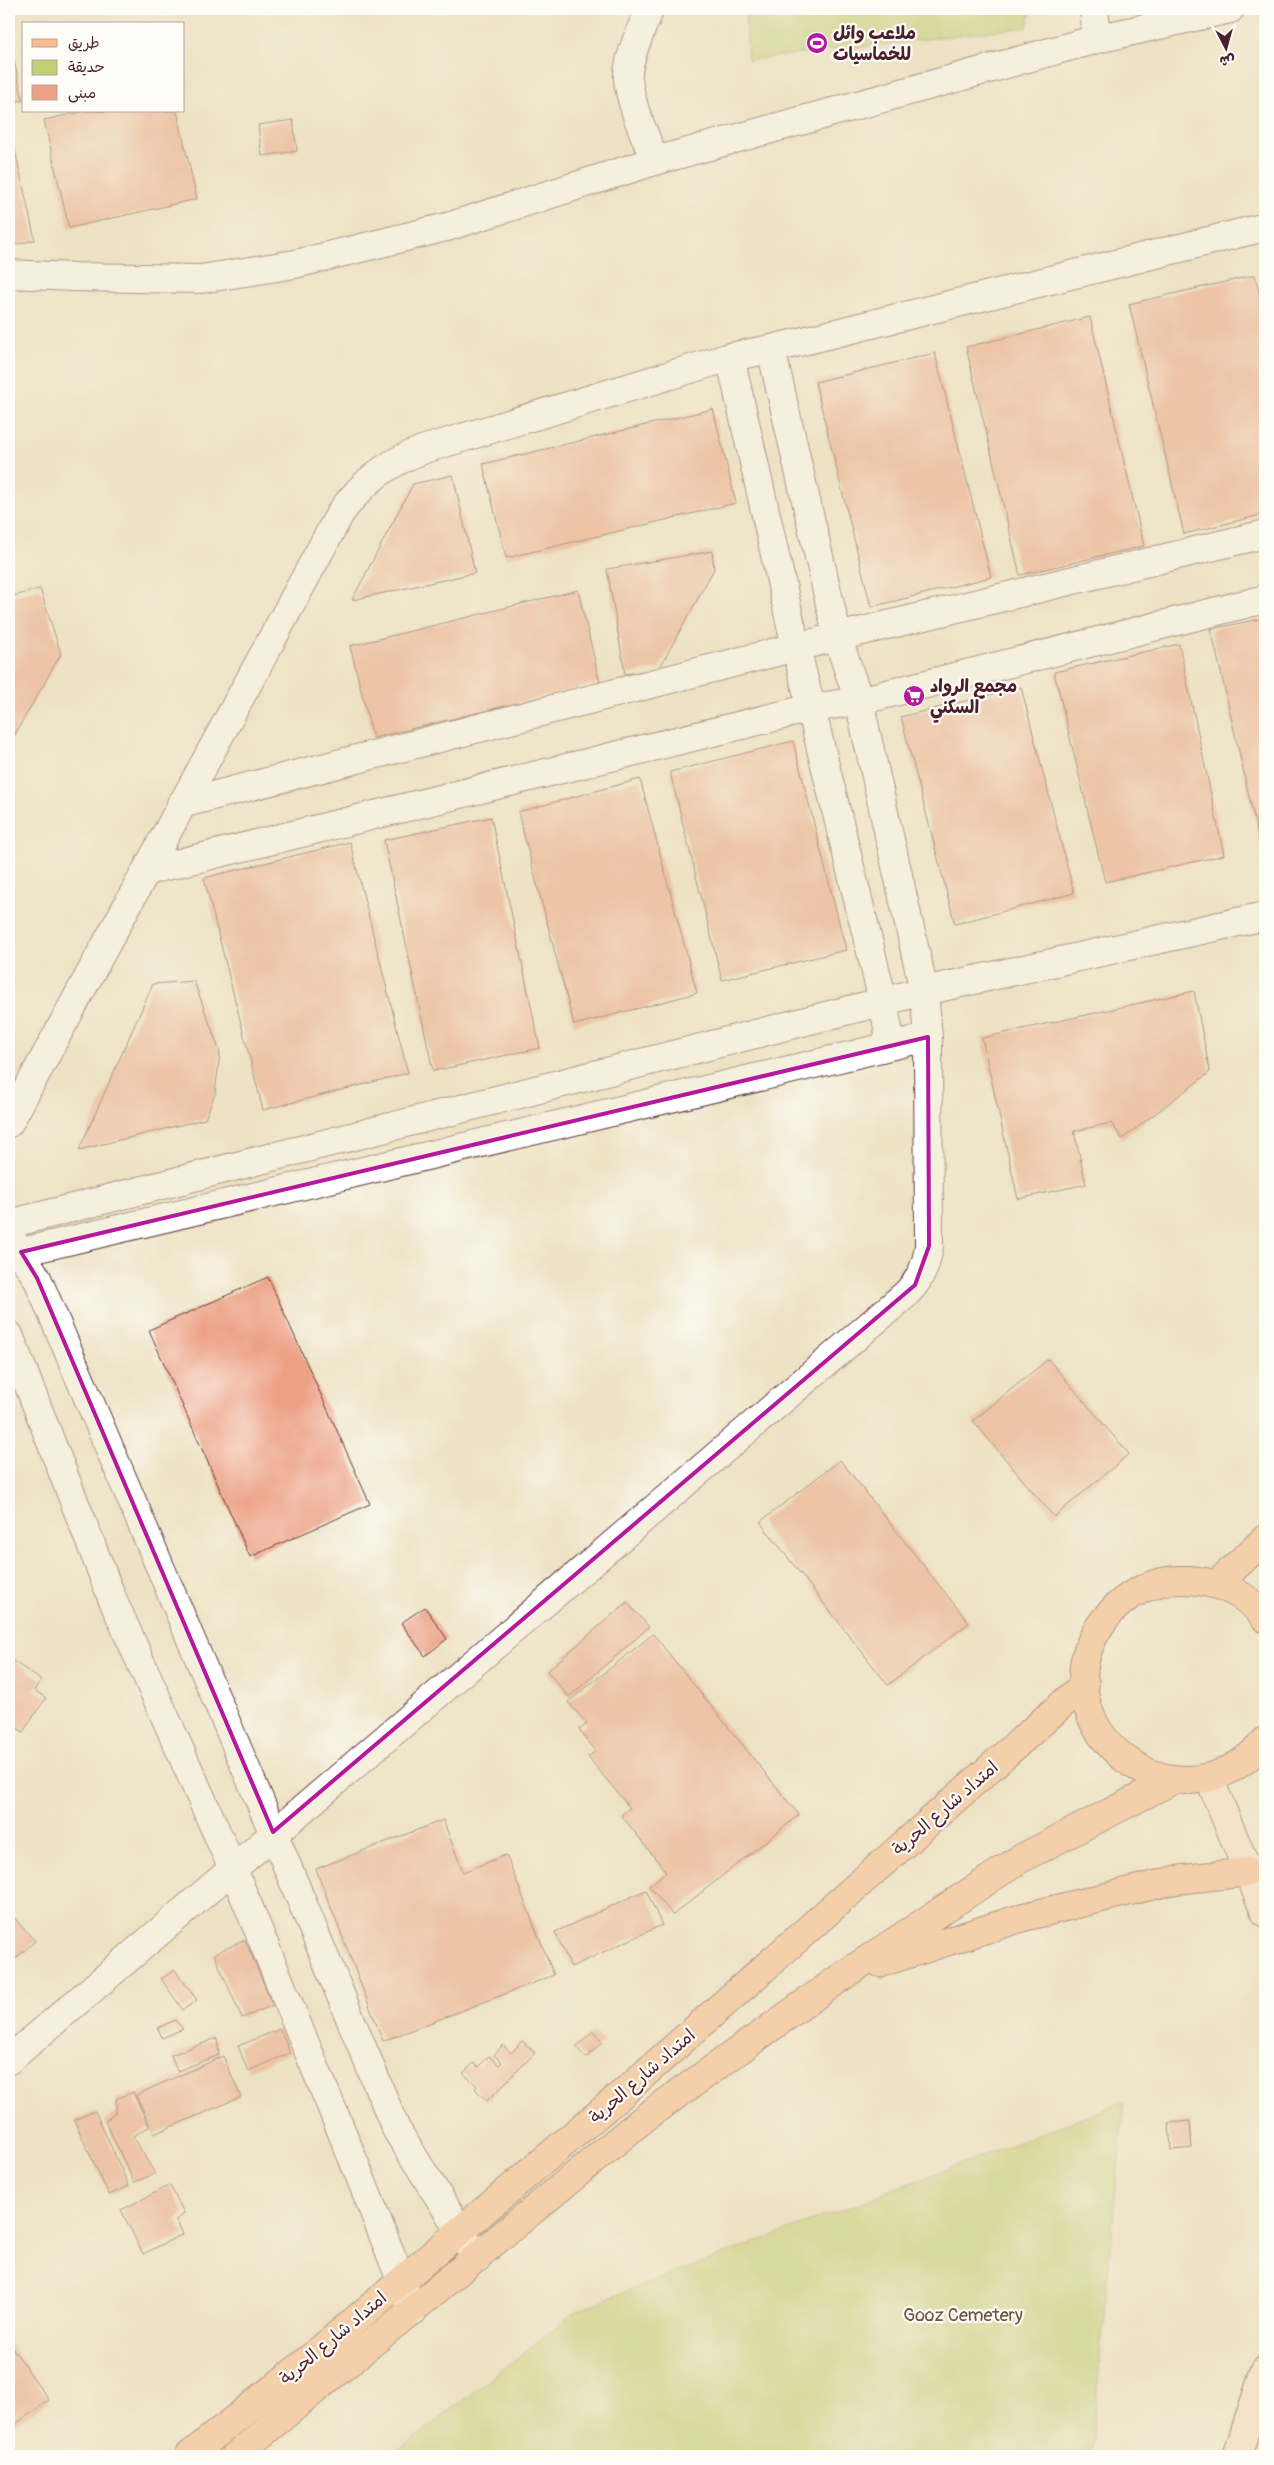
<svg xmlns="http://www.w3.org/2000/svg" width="1274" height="2465" font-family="Pangolin,'Playpen Sans Arabic',sans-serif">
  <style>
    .green { fill: #bfcf71; stroke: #84774e }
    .building { fill: #eda084 }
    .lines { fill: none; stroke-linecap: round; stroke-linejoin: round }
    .minor-casing { stroke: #623c42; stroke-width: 30 }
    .secondary-casing { stroke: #623c42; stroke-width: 30 }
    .primary-casing { stroke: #623c42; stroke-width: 30 }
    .minor { stroke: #fff; stroke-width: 28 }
    .secondary { stroke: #fde4d1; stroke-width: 28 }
    .primary { stroke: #fbbb8c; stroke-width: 28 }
    .marked { fill: none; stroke: #b5179e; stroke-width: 4; stroke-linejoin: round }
    .labels { text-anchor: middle; stroke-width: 4.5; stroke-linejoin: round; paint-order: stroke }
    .poi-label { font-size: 18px; font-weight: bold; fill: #4a1f2b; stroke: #fdfcf7; text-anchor: start }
    .street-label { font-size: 18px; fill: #4a1f2b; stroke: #fdfcf7 }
    .park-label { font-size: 18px; fill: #6d5440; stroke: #fdfcf7 }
  </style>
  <rect width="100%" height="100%" fill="#fdfcf7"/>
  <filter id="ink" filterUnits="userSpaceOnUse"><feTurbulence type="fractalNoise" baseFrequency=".02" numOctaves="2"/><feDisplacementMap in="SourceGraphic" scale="10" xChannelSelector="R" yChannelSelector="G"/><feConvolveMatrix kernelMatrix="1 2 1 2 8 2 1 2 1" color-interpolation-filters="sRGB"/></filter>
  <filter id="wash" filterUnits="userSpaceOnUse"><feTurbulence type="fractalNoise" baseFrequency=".0096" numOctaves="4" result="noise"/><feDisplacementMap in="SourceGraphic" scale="20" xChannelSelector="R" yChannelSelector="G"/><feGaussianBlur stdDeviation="1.12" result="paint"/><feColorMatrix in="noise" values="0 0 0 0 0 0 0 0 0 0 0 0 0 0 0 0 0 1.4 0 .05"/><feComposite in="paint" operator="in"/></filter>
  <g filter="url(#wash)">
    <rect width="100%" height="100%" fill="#ede2c3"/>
    <path class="green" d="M 745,9 L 1031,9 L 1027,27 L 748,60 Z
      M 1124,2102 L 1091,2456 L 392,2456 L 578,2310 Z"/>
    <g id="blocks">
      <path class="building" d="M 9,39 L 23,100 L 9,103 Z
        M 85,111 L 177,111 L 197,199 L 69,228 L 44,120 Z
        M 293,120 L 297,151 L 262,156 L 258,125 Z
        M 9,123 L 35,240 L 9,246 Z
        M 1255,275 L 1265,318 L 1265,514 L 1184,534 L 1129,304 Z
        M 1090,317 L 1144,546 L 1020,575 L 966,347 Z
        M 935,353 L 991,577 L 871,607 L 815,382 Z
        M 713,409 L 736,503 L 506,558 L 483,464 Z
        M 453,475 L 475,573 L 352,600 L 413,484 Z
        M 712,551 L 714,569 L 659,669 L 625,674 L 607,569 Z
        M 40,589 L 61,654 L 11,741 L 9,740 L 9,597 Z
        M 578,590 L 600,683 L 373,738 L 350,646 Z
        M 1265,618 L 1265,862 L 1264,862 L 1211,629 Z
        M 1179,644 L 1224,855 L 1105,882 L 1054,672 Z
        M 1021,687 L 1074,893 L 955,924 L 901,717 Z
        M 793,741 L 846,950 L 722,980 L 670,772 Z
        M 640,779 L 697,993 L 574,1025 L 518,812 Z
        M 491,817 L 540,1048 L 433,1071 L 384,840 Z
        M 350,842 L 408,1073 L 263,1110 L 204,878 Z
        M 194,981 L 220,1052 L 215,1094 L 205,1119 L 79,1150 L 153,984 Z
        M 1194,991 L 1210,1072 L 1122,1139 L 1111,1123 L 1074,1131 L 1086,1184 L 1018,1199 L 982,1038 Z
        M 268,1277 L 370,1504 L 250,1557 L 149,1330 Z
        M 1048,1359 L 1129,1454 L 1054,1517 L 973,1421 Z
        M 840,1460 L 969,1623 L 888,1685 L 760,1522 Z
        M 627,1602 L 649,1627 L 569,1697 L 547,1671 Z
        M 425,1607 L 447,1639 L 425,1656 L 401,1623 Z
        M 653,1634 L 799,1815 L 673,1915 L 649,1886 L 666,1872 L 621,1815 L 630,1808 L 588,1757 L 596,1751 L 579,1730 L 587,1724 L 568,1702 Z
        M 9,1658 L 41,1680 L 34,1690 L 46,1698 L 23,1732 L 9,1722 Z
        M 443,1820 L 463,1872 L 506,1855 L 554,1975 L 383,2041 L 316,1869 Z
        M 646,1890 L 662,1925 L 571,1967 L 555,1932 Z
        M 9,1912 L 35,1941 L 9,1965 Z
        M 245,1940 L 273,2005 L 242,2018 L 214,1954 Z
        M 175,1970 L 197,2000 L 183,2010 L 161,1979 Z
        M 175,2020 L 183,2029 L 162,2038 L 158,2028 Z
        M 280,2029 L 290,2053 L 248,2071 L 238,2046 Z
        M 593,2031 L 603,2042 L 586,2058 L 576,2047 Z
        M 217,2038 L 219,2055 L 177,2071 L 171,2055 Z
        M 522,2041 L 535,2053 L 487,2101 L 475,2089 L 477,2086 L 463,2073 L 474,2063 L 478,2067 L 489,2056 L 499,2065 L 502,2062 L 494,2055 L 503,2045 L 511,2053 Z
        M 223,2056 L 241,2097 L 154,2134 L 136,2095 Z
        M 133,2092 L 149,2127 L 133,2136 L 155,2174 L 134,2182 L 105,2121 L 116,2112 L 116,2099 Z
        M 95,2111 L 129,2186 L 109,2195 L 74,2120 Z
        M 1190,2121 L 1192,2148 L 1171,2150 L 1169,2123 Z
        M 170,2185 L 184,2213 L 176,2220 L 183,2234 L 143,2254 L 121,2210 Z
        M 9,2343 L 49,2400 L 9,2429 Z"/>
    </g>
  </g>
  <g filter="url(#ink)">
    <use href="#blocks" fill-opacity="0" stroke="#623c42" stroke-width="1"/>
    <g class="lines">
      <g class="minor-casing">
        <path id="minor" d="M 650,9 C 643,24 626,63 628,79 C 631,107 645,135 655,161
          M 1094,9 L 1097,39
          M 9,274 L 73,277 L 201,279 L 295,264 L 447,227 L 655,161 L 1097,39 L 1230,9
          M 730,357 L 796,647 L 883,1001 L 891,1045
          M 181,804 L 796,647 L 1265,534
          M 146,871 L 811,708 L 859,701 L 1265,599
          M 9,1123 L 341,512 C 365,480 387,463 425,449 L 730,357 L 771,349 L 1265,227
          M 9,1224 L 924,991 L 1265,916
          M 9,1239 L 13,1241 L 37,1278 L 273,1832 L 396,2129 L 477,2258
          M 9,1255 L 928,1037
          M 9,1335 L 112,1598 L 233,1869 L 357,2169 L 413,2311
          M 9,2060 L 905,1295 C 920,1280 926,1267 929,1246 L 928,1037 L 924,991 L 859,701 L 838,639 L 771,349"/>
      </g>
      <g class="secondary-casing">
        <path id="secondary" d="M 1209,1778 L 1265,1912
          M 1237,2456 L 1265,2370"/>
      </g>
      <g class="primary-casing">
        <path id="primary" d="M 1217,1584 L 1265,1539
          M 1265,1618 C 1245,1591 1212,1579 1179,1580 C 1153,1580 1126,1595 1109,1614 C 1023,1714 1172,1847 1265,1741
          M 880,1963 L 1024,1917 L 1175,1880 L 1249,1872
          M 189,2456 L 301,2366 L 623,2093 L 1085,1684
          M 235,2456 L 647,2116 L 847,1973 L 1020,1859 L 1173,1780"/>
      </g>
      <use href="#minor" class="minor"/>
      <use href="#secondary" class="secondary"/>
      <use href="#primary" class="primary"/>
    </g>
  </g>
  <path d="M0 0H1274V2465H0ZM 928,1037 L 929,1246 L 915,1285 L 273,1832 L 37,1278 L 21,1252 Z" fill="#ede2c3" fill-opacity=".55" fill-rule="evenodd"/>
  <path class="marked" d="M 928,1037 L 929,1246 L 915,1285 L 273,1832 L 37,1278 L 21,1252 Z"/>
  <defs>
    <g id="stadium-disc" transform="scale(1.125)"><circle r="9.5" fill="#b5179e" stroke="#fdfcf7"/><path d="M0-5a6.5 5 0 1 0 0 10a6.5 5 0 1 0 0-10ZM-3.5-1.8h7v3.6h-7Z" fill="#fff"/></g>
    <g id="supermarket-disc" transform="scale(1.125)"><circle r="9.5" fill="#b5179e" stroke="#fdfcf7"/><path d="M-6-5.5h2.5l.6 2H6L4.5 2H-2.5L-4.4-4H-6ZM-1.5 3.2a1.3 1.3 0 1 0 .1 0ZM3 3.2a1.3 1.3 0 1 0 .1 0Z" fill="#fff"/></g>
  </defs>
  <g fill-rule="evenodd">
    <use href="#stadium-disc" x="817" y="43"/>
    <use href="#supermarket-disc" x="914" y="696"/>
  </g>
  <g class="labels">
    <g class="poi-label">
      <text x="833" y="39">ملاعب وائل<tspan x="833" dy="21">للخماسيات</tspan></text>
      <text x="930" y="692">مجمع الرواد<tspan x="930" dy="21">السكني</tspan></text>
    </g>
    <g class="street-label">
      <text transform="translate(945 1808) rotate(-41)" y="6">امتداد شارع الحرية</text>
      <text transform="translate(642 2076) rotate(-41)" y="6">امتداد شارع الحرية</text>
      <text transform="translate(333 2338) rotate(-40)" y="6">امتداد شارع الحرية</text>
    </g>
    <g class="park-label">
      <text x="963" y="2321">Gooz Cemetery</text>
    </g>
  </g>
  <rect width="1274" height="2465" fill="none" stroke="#fdfcf7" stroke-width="30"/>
  <rect x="22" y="22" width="162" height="90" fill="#fdfcf7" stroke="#b5a4a5"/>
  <rect x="32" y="39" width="25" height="8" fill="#fbbb8c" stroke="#b5a4a5"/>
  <text x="68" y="48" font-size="15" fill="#4a1f2b">طريق</text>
  <rect x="32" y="60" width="25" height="15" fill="#bfcf71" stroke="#b5a4a5"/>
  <text x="68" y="72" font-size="15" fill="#4a1f2b">حديقة</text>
  <rect x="32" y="85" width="25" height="15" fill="#eda084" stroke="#b5a4a5"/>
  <text x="68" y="98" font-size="15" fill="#4a1f2b">مبنى</text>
  <g transform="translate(1226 48) rotate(174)" stroke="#fdfcf7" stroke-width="4" paint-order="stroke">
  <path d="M0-4L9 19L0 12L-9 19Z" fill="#4a1f2b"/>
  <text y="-8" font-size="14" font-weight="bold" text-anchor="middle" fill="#4a1f2b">ش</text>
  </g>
</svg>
